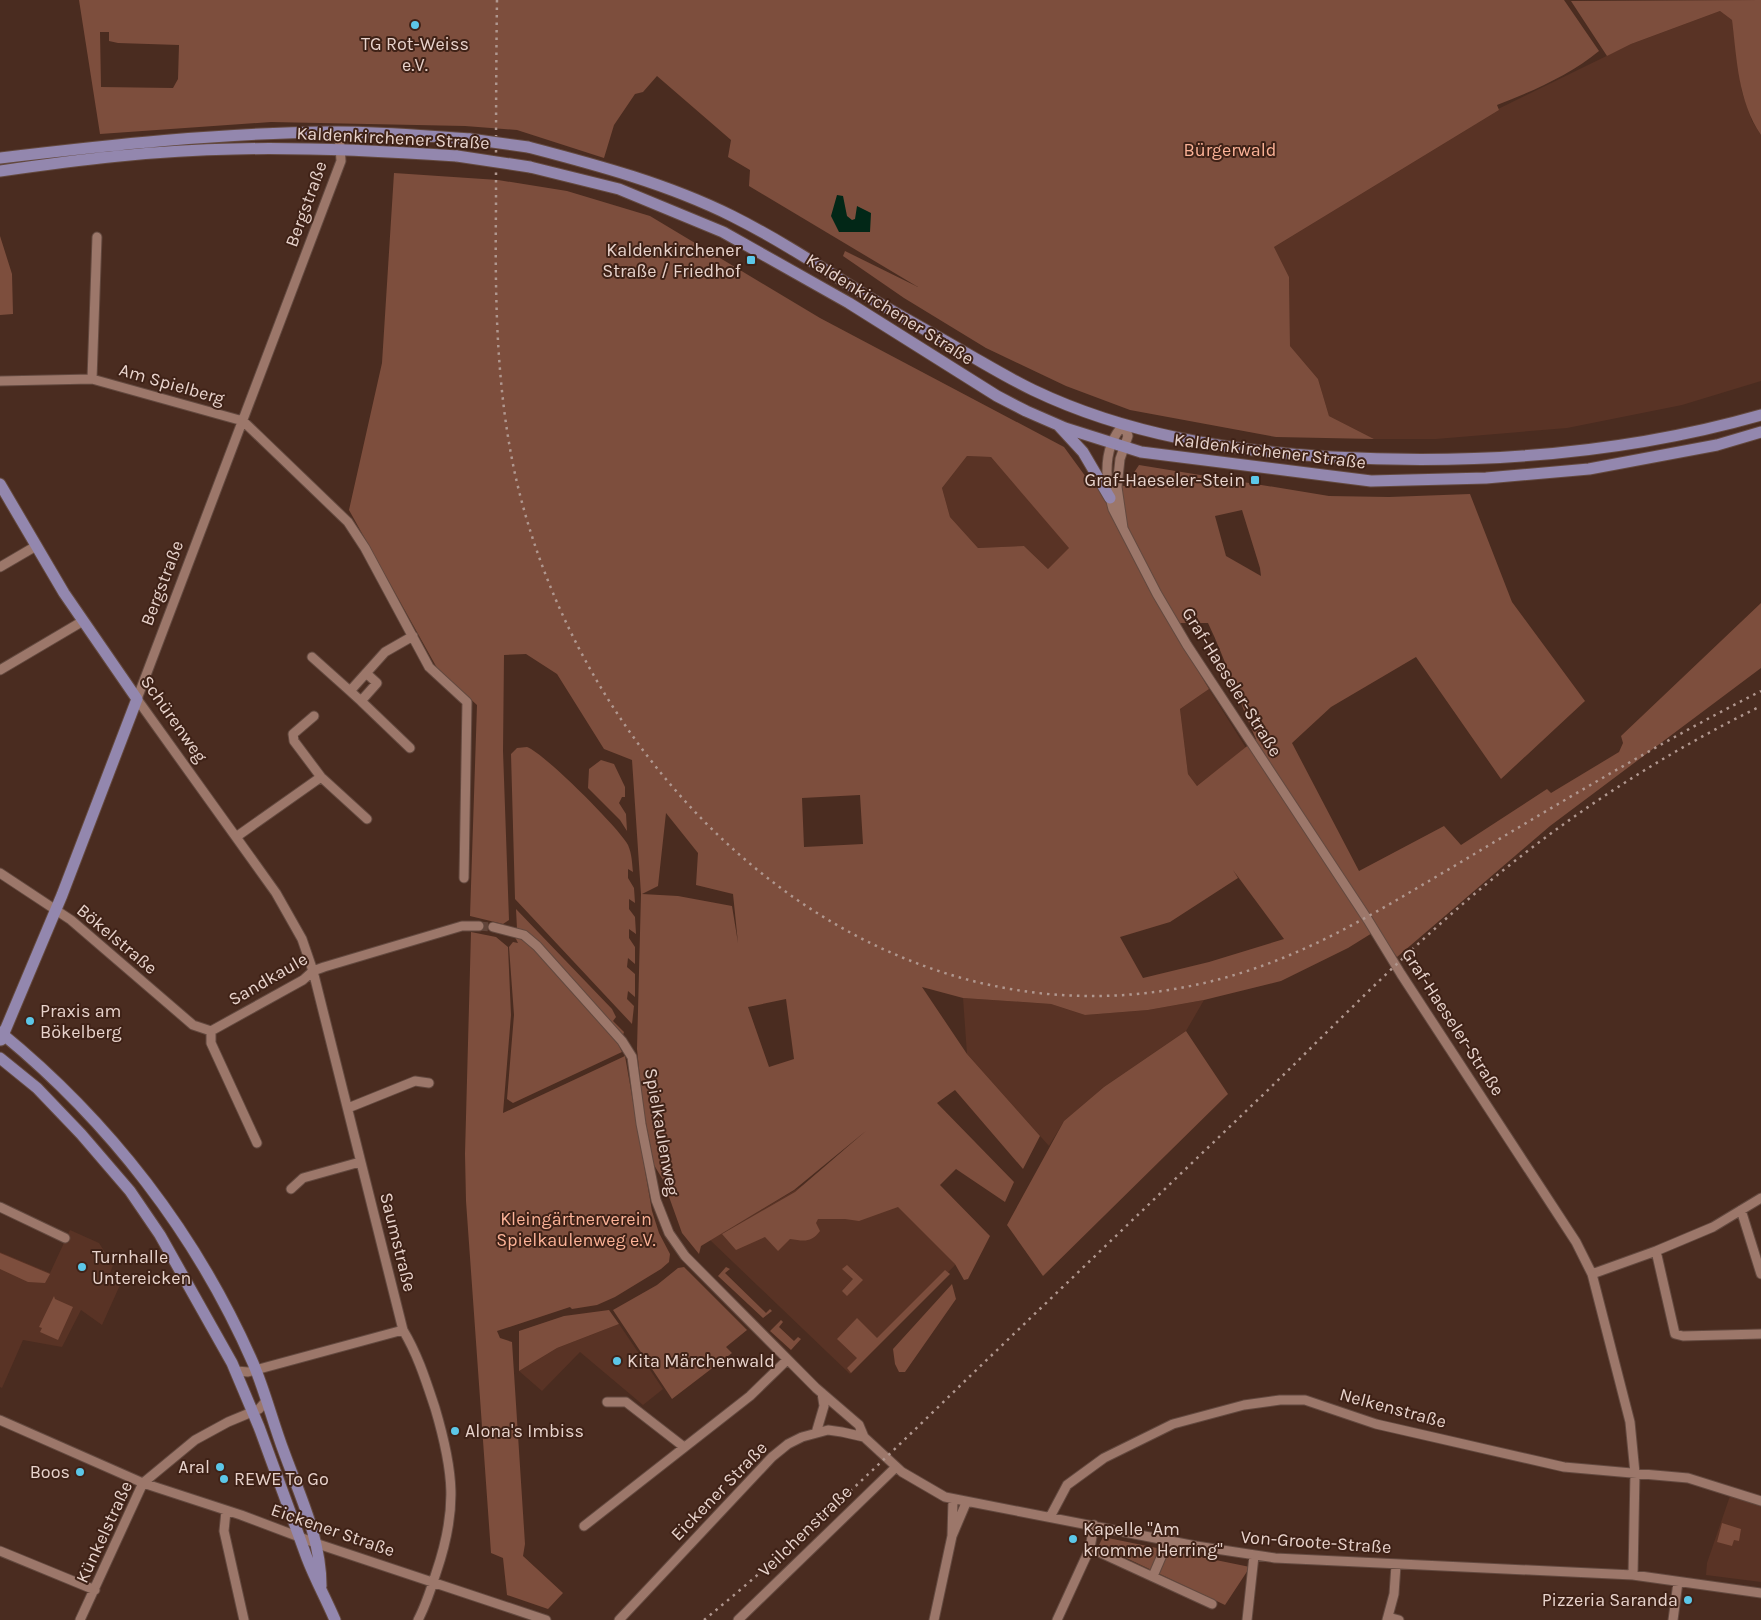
<svg xmlns="http://www.w3.org/2000/svg" width="1761" height="1620" font-family="Karla,sans-serif">
  <style>
    .built { fill: #593325 }
    .green { fill: #7d4e3d; fill-rule: evenodd }
    .water { fill: #022717 }
    .lines { fill: none; stroke-linecap: round; stroke-linejoin: round }
    .minor-tunnel { stroke: #62453a; stroke-width: 9; stroke-dasharray: 9 4.5; stroke-linecap: butt }
    .minor-casing { stroke: #63493f; stroke-width: 11 }
    .major-casing { stroke: #63493f; stroke-width: 13 }
    .minor { stroke: #9c776a; stroke-width: 9 }
    .major { stroke: #9387ae; stroke-width: 11 }
    .rail { stroke: #b0978f; stroke-width: 2.5; stroke-dasharray: 2.5 5; stroke-linecap: butt }
    .major-bridge-casing { stroke: #63493f; stroke-width: 13; stroke-linecap: butt }
    .major-bridge { stroke: #9387ae; stroke-width: 11 }
    .poi-dot { fill: #5cc7e8; stroke: #3f2217; stroke-width: 2 }
    .labels { text-anchor: middle; stroke-width: 4; stroke-linejoin: round; paint-order: stroke }
    .poi-label { font-size: 18px; fill: #e8d3cc; stroke: #3f2217; text-anchor: start }
    .street-label { font-size: 18px; fill: #e8d3cc; stroke: #3f2217 }
    .park-label { font-size: 18px; fill: #fcb398; stroke: #3f2217 }
  </style>
  <rect width="100%" height="100%" fill="#4a2c20"/>
  <path class="built" d="M 1720,11 L 1732,20 L 1742,92 L 1752,121 L 1761,135 L 1761,381 L 1682,405 L 1567,428 L 1436,439 L 1374,439 L 1329,416 L 1318,379 L 1290,346 L 1289,277 L 1274,247 L 1499,110 L 1498,109 L 1631,44 Z
    M 967,456 L 991,457 L 1070,548 L 1048,569 L 1024,546 L 978,548 L 950,517 L 942,488 Z
    M 1209,689 L 1246,748 L 1197,786 L 1188,774 L 1180,709 Z
    M 963,998 L 1051,1004 L 1085,1015 L 1148,1010 L 1204,1000 L 1186,1031 L 1104,1087 L 1064,1121 L 1049,1146 L 967,1054 Z
    M 858,1153 L 957,1263 L 850,1374 L 710,1240 Z
    M 70,1230 L 99,1243 L 113,1265 L 108,1279 L 120,1285 L 102,1325 L 81,1310 L 62,1347 L 23,1340 L 2,1388 L 0,1387 L 0,1252 L 50,1273 Z
    M 619,1324 L 663,1389 L 643,1405 L 580,1352 L 542,1391 L 519,1371 L 557,1348 Z
    M 1730,1496 L 1761,1506 L 1761,1582 L 1706,1575 L 1707,1563 Z"/>
  <path class="green" d="M 79,0 L 1564,0 L 1599,51 C 1570,75 1533,91 1497,105 L 1499,110 L 1274,247 L 1289,277 L 1290,346 L 1318,379 L 1329,416 L 1374,439 L 1276,437 L 1130,410 L 1066,386 L 986,348 L 904,298 L 843,256 L 845,251 L 918,287 L 749,186 L 750,170 L 728,157 L 731,140 L 657,76 L 643,92 L 635,94 L 614,125 L 604,158 L 517,130 L 465,126 L 271,122 L 100,134 ZM 100,32 L 109,32 L 109,41 L 118,43 L 179,45 L 178,79 L 173,88 L 101,87 Z
    M 1761,0 L 1761,135 C 1738,101 1737,60 1732,20 L 1720,11 L 1631,44 L 1607,56 L 1571,1 Z
    M 394,173 L 498,180 L 567,191 L 650,216 L 820,318 L 1064,447 L 1091,484 L 1125,486 L 1139,465 L 1329,496 L 1389,497 L 1470,494 L 1512,602 L 1585,701 L 1501,779 L 1416,657 L 1331,707 L 1292,743 L 1359,871 L 1444,826 L 1461,845 L 1547,789 L 1551,793 L 1619,752 L 1623,743 L 1621,736 L 1761,603 L 1761,668 L 1550,826 L 1397,957 L 1377,930 L 1348,948 L 1281,981 L 1204,1000 L 1148,1010 L 1085,1015 L 1051,1004 L 963,998 L 922,987 L 967,1054 L 1040,1136 L 1023,1169 L 955,1090 L 937,1103 L 1014,1182 L 1005,1202 L 956,1169 L 940,1185 L 990,1236 L 968,1279 L 964,1280 L 955,1264 L 898,1207 L 859,1221 L 845,1219 L 818,1219 L 816,1223 L 820,1231 C 811,1243 804,1241 790,1239 L 778,1251 L 765,1237 L 736,1250 L 722,1234 L 795,1192 L 867,1130 L 794,1190 L 701,1246 L 699,1254 L 682,1233 L 663,1180 L 654,1165 L 643,1107 L 637,1049 L 641,894 L 632,760 L 604,749 L 557,674 L 526,654 L 504,655 L 503,751 L 509,920 L 503,924 L 470,916 L 477,705 L 437,668 L 349,510 L 382,363 ZM 967,456 L 991,457 L 1069,548 L 1048,569 L 1024,546 L 978,548 L 950,517 L 942,488 ZM 1242,510 L 1260,568 L 1261,576 L 1226,556 L 1215,516 ZM 1169,623 L 1208,623 C 1226,661 1239,701 1256,739 L 1197,786 L 1188,774 L 1180,709 L 1209,689 ZM 860,795 L 863,844 L 804,847 L 802,798 ZM 666,813 L 698,853 L 696,885 L 733,894 L 738,943 L 732,906 L 678,896 L 642,894 L 658,886 ZM 1233,870 L 1284,939 L 1209,962 L 1143,978 L 1120,937 L 1170,922 L 1238,878 ZM 786,999 L 794,1059 L 769,1067 L 748,1007 Z
    M 0,236 L 12,274 L 13,314 L 0,315 Z
    M 527,747 C 544,753 620,829 628,845 C 632,854 632,863 633,872 L 628,869 L 628,878 L 634,888 L 635,903 L 629,899 L 629,909 L 635,917 L 636,934 L 629,929 L 629,938 L 635,947 L 635,964 L 628,958 L 627,967 L 635,974 L 635,997 L 628,991 L 627,999 L 634,1006 L 632,1024 L 515,899 L 511,754 L 517,748 Z
    M 601,760 L 614,764 L 625,787 L 625,797 L 622,797 L 619,803 L 626,814 L 627,831 L 620,820 L 588,788 L 589,769 Z
    M 516,909 L 612,1009 L 616,1017 L 613,1021 L 624,1032 L 623,1035 L 526,933 L 517,929 Z
    M 471,932 L 496,937 L 508,947 L 511,1015 L 503,1113 L 625,1056 L 652,1211 L 659,1233 L 670,1254 L 669,1262 L 661,1269 L 615,1297 L 597,1305 L 572,1309 L 570,1307 L 497,1331 L 500,1338 L 512,1342 L 525,1544 L 523,1556 L 563,1593 L 548,1609 L 507,1595 L 503,1558 L 491,1553 L 466,1201 L 465,1154 Z
    M 514,935 L 531,945 L 616,1040 L 622,1052 L 513,1103 L 507,1099 L 514,1015 L 509,947 L 513,942 L 518,943 Z
    M 1186,1031 L 1228,1094 L 1043,1276 L 1007,1225 L 1064,1121 L 1104,1087 Z
    M 0,1253 L 50,1274 L 45,1283 L 28,1282 L 0,1269 Z
    M 847,1265 L 863,1280 L 847,1296 L 842,1291 L 853,1279 L 842,1269 Z
    M 684,1267 L 747,1330 L 726,1347 L 732,1353 L 672,1399 L 613,1310 L 657,1285 L 678,1268 Z
    M 726,1267 L 730,1269 L 725,1273 L 766,1313 L 770,1309 L 772,1311 L 763,1318 L 718,1276 Z
    M 945,1270 L 950,1274 L 851,1373 L 847,1368 L 857,1358 L 837,1339 L 857,1318 L 877,1338 Z
    M 952,1284 L 956,1299 L 905,1372 L 899,1372 L 895,1364 L 893,1349 Z
    M 54,1296 L 55,1299 L 73,1307 L 58,1340 L 40,1332 L 42,1328 L 39,1327 Z
    M 609,1310 L 619,1324 L 557,1348 L 519,1371 L 519,1331 L 564,1316 Z
    M 781,1320 L 783,1322 L 779,1327 L 794,1341 L 798,1337 L 801,1339 L 791,1350 L 770,1331 Z
    M 1722,1523 L 1741,1529 L 1739,1541 L 1734,1540 L 1732,1546 L 1717,1542 Z
    M 1103,1537 L 1250,1567 L 1225,1605 L 1099,1545 Z"/>
  <path class="water" d="M 837,195 L 843,196 L 847,216 L 852,220 L 855,219 L 857,206 L 871,213 L 870,232 L 839,232 L 831,216 Z"/>
  <g class="lines">
    <path class="minor-tunnel" d="M 479,926 L 493,927"/>
    <g class="minor-casing">
      <path id="minor" d="M 339,132 L 341,161 L 137,699 L 276,893 L 302,939 L 313,971 L 403,1330 C 418,1355 426,1381 435,1408 C 454,1472 458,1509 436,1573 C 431,1589 426,1605 418,1620
        M 92,379 L 97,237
        M 0,381 L 92,379 L 243,421 L 348,522 L 365,548 L 429,667 L 467,702 L 464,878
        M 1123,528 L 1117,487 L 1120,459 L 1128,436 L 1124,424 C 1102,447 1105,481 1113,509 L 1157,594 L 1187,645 L 1368,920 L 1401,974 L 1576,1242 L 1592,1274 L 1630,1422 L 1635,1473 L 1633,1575
        M 0,567 L 36,546
        M 312,657 L 350,691
        M 0,670 L 83,621
        M 366,673 L 377,683 L 361,701 L 350,691 L 385,652 L 413,636
        M 361,701 L 410,748
        M 314,716 L 293,734 L 294,741 L 321,777 L 367,819
        M 236,837 L 321,777
        M 0,873 L 71,920 L 193,1025 L 211,1031
        M 493,927 L 524,935 L 537,946 L 622,1041 L 632,1057 L 641,1124 L 656,1200 L 669,1233 L 685,1256 L 816,1388 L 859,1425 L 864,1437
        M 211,1031 L 303,980 L 313,971 L 324,967 L 462,926 L 479,926
        M 211,1031 L 211,1043 L 257,1143
        M 348,1108 L 415,1081 L 429,1083
        M 291,1189 L 303,1178 L 360,1162
        M 0,1207 L 65,1238
        M 1741,1210 L 1761,1274
        M 1656,1251 L 1675,1334 L 1683,1336 L 1761,1334
        M 1592,1274 L 1656,1251 L 1713,1227 L 1761,1198
        M 236,1371 L 248,1372 L 403,1330
        M 607,1402 L 626,1402 L 684,1447
        M 0,1420 L 143,1483 L 241,1515 L 318,1544 L 546,1620
        M 816,1433 L 824,1406 L 822,1393
        M 226,1511 L 224,1531 L 244,1620
        M 1050,1517 L 1067,1485 L 1104,1458 L 1173,1424 L 1244,1405 L 1280,1400 L 1305,1400 L 1376,1424 L 1564,1467 L 1688,1478 L 1761,1501
        M 584,1526 L 750,1396 L 787,1360
        M 952,1536 L 953,1500
        M 1090,1548 L 1212,1604
        M 0,1551 L 95,1590
        M 1153,1576 L 1168,1541
        M 1388,1617 L 1399,1620
        M 80,1620 L 143,1483 L 195,1440 L 228,1422 L 259,1409 L 266,1401
        M 619,1620 L 772,1457 L 788,1444 L 802,1437 L 828,1430 L 842,1432 L 864,1437 L 902,1472 L 945,1497 L 1196,1546 L 1275,1558 L 1633,1575 L 1761,1593
        M 738,1620 L 896,1467
        M 934,1620 L 952,1536 L 966,1503
        M 1057,1620 L 1090,1548 L 1094,1525
        M 1247,1620 L 1254,1556
        M 1387,1620 L 1394,1594 L 1396,1565
        M 1673,1620 L 1678,1582"/>
    </g>
    <g class="major-casing">
      <path id="major" d="M 528,147 C 597,165 668,184 732,216 C 778,239 819,266 862,293 C 896,314 930,332 964,352 C 987,365 1010,379 1033,390 C 1127,435 1230,451 1332,457 C 1478,465 1621,455 1761,415
        M 0,158 C 110,145 219,133 329,132 C 376,131 423,136 470,139
        M 530,167 L 619,189 L 723,232 L 849,303 L 997,396 L 1026,411 L 1065,428 L 1141,452 L 1371,481 L 1486,478 L 1589,469 L 1717,445 L 1761,432
        M 0,171 C 77,160 156,150 234,149 C 308,147 382,151 457,156
        M 1059,426 L 1083,452 L 1110,498
        M 0,484 L 64,593 L 137,699 L 62,895 L 1,1040
        M 0,1032 C 109,1121 196,1233 253,1363 C 265,1391 273,1423 284,1452 C 300,1496 321,1539 321,1586
        M 0,1058 L 37,1088 L 81,1134 L 130,1191 L 160,1235 L 232,1363 L 259,1427 L 307,1558 C 315,1579 326,1599 335,1620"/>
    </g>
    <use href="#minor" class="minor"/>
    <use href="#major" class="major"/>
    <path class="rail" d="M 497,0 C 496,69 496,138 496,207 C 495,296 496,386 515,474 C 587,797 899,1082 1244,972 C 1320,948 1388,905 1456,865 C 1556,805 1657,744 1761,691
      M 704,1620 C 797,1544 883,1461 969,1377 C 1069,1281 1169,1185 1269,1089 C 1339,1021 1408,949 1484,886 C 1569,815 1661,755 1761,706"/>
    <g class="major-bridge-casing">
      <path id="major-bridge" d="M 470,139 L 528,147
        M 457,156 L 530,167"/>
    </g>
    <use href="#major-bridge" class="major-bridge"/>
  </g>
  <g class="poi-dot">
    <circle cx="415" cy="25" r="5"/>
    <rect x="746" y="255" width="10" height="10" rx="2.5"/>
    <rect x="1250" y="475" width="10" height="10" rx="2.5"/>
    <circle cx="30" cy="1021" r="5"/>
    <circle cx="82" cy="1267" r="5"/>
    <circle cx="617" cy="1361" r="5"/>
    <circle cx="455" cy="1431" r="5"/>
    <circle cx="220" cy="1467" r="5"/>
    <circle cx="80" cy="1472" r="5"/>
    <circle cx="224" cy="1479" r="5"/>
    <circle cx="1073" cy="1539" r="5"/>
    <circle cx="1688" cy="1600" r="5"/>
  </g>
  <g class="labels">
    <g class="poi-label">
      <text x="415" y="50" text-anchor="middle">TG Rot-Weiss<tspan x="415" dy="21">e.V.</tspan></text>
      <text x="741" y="256" text-anchor="end">Kaldenkirchener<tspan x="741" dy="21">Straße / Friedhof</tspan></text>
      <text x="1245" y="486" text-anchor="end">Graf-Haeseler-Stein</text>
      <text x="40" y="1017">Praxis am<tspan x="40" dy="21">Bökelberg</tspan></text>
      <text x="92" y="1263">Turnhalle<tspan x="92" dy="21">Untereicken</tspan></text>
      <text x="627" y="1367">Kita Märchenwald</text>
      <text x="465" y="1437">Alona's Imbiss</text>
      <text x="210" y="1473" text-anchor="end">Aral</text>
      <text x="70" y="1478" text-anchor="end">Boos</text>
      <text x="234" y="1485">REWE To Go</text>
      <text x="1083" y="1535">Kapelle "Am<tspan x="1083" dy="21">kromme Herring"</tspan></text>
      <text x="1678" y="1606" text-anchor="end">Pizzeria Saranda</text>
    </g>
    <g class="street-label">
      <text transform="translate(393 138) rotate(3)" y="6">Kaldenkirchener Straße</text>
      <text transform="translate(306 204) rotate(-70)" y="6">Bergstraße</text>
      <text transform="translate(890 309) rotate(32)" y="6">Kaldenkirchener Straße</text>
      <text transform="translate(172 384) rotate(16)" y="6">Am Spielberg</text>
      <text transform="translate(1270 451) rotate(7)" y="6">Kaldenkirchener Straße</text>
      <text transform="translate(162 583) rotate(-69)" y="6">Bergstraße</text>
      <text transform="translate(1232 682) rotate(58)" y="6">Graf-Haeseler-Straße</text>
      <text transform="translate(174 719) rotate(55)" y="6">Schürenweg</text>
      <text transform="translate(117 939) rotate(40)" y="6">Bökelstraße</text>
      <text transform="translate(268 979) rotate(-30)" y="6">Sandkaule</text>
      <text transform="translate(1453 1022) rotate(57)" y="6">Graf-Haeseler-Straße</text>
      <text transform="translate(662 1132) rotate(80)" y="6">Spielkaulenweg</text>
      <text transform="translate(398 1242) rotate(76)" y="6">Saumstraße</text>
      <text transform="translate(1393 1408) rotate(15)" y="6">Nelkenstraße</text>
      <text transform="translate(719 1491) rotate(-46)" y="6">Eickener Straße</text>
      <text transform="translate(333 1530) rotate(19)" y="6">Eickener Straße</text>
      <text transform="translate(805 1531) rotate(-44)" y="6">Veilchenstraße</text>
      <text transform="translate(104 1532) rotate(-65)" y="6">Künkelstraße</text>
      <text transform="translate(1316 1542) rotate(4)" y="6">Von-Groote-Straße</text>
    </g>
    <g class="park-label">
      <text x="1230" y="156">Bürgerwald</text>
      <text x="576" y="1225">Kleingärtnerverein<tspan x="576" dy="21">Spielkaulenweg e.V.</tspan></text>
    </g>
  </g>
</svg>
